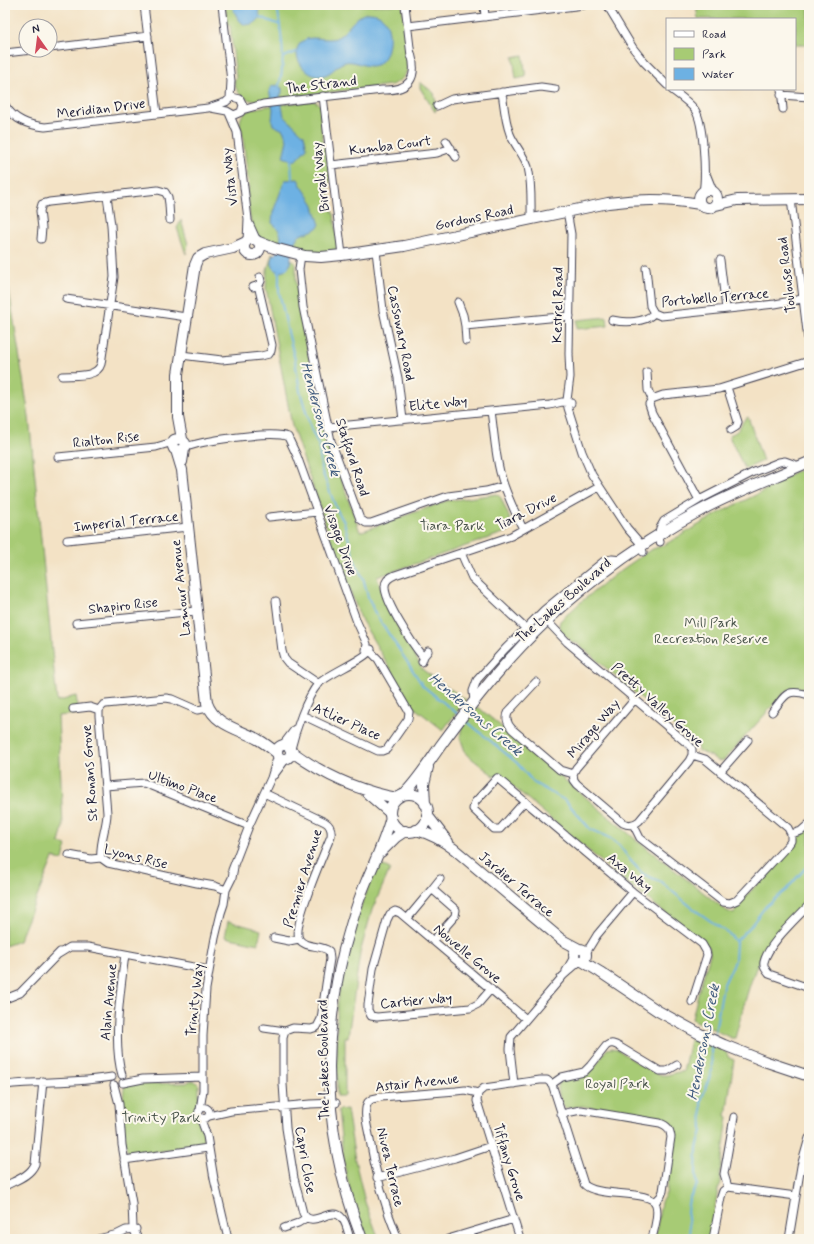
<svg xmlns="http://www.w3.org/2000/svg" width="814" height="1244" font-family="Mynerve,sans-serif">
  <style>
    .green { fill: #a7cb74; stroke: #647658 }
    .water { fill: #6db1e3; stroke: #486a8f }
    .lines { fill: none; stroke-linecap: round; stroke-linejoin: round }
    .stream { stroke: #6db1e3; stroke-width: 2 }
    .street-casing { stroke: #413f50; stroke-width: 9 }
    .secondary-casing { stroke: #413f50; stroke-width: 12 }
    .street { stroke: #fff; stroke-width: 7 }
    .secondary { stroke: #fff; stroke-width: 10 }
    .labels { text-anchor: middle; stroke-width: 4; stroke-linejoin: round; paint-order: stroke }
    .street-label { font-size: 14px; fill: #22223b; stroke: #fbf7ec }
    .park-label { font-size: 14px; fill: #4a554c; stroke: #fbf7ec }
    .water-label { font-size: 15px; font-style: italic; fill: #405b7e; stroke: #fbf7ec }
  </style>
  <rect width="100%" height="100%" fill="#fbf7ec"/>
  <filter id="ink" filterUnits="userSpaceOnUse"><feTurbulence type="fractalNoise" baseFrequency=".025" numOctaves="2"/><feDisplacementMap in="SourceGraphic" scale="8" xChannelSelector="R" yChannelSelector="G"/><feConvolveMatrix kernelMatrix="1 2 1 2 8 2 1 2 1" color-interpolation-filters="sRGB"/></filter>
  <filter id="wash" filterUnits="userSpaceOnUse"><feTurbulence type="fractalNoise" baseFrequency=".012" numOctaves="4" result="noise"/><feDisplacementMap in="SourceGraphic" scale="16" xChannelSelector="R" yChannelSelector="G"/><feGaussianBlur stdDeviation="0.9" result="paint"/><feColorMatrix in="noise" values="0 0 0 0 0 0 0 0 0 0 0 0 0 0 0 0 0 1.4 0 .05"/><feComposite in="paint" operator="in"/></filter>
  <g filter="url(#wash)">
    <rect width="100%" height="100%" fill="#f3e2c5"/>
    <path class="green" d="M 225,5 L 303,6 L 402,5 C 404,19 411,61 407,71 C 404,79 398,82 391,85 L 256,101 C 243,100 236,93 234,81 L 236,78 L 230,26 L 227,23 Z
      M 696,5 L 809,5 L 809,45 L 795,45 L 795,19 L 698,19 Z
      M 523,55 L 526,77 L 516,79 L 513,57 Z
      M 420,82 L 434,93 L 437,107 L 435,112 L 420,88 Z
      M 313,101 C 320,103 321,105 322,112 L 320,115 L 323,143 L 326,145 L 330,182 L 328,184 L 332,211 L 334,214 L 338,246 L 335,251 L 324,253 L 298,251 C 295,245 284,243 279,243 C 276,244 275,245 273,245 C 267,244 260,239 257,235 C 248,224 249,204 247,190 L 249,188 L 242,130 L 240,128 C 240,122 240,115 246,112 C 255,105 300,103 313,101 Z
      M 181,220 L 188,244 L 186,254 L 177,228 Z
      M 272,254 L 293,260 L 296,264 L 296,281 L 300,316 L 327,439 L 360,532 L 446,501 L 497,494 L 501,498 L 513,526 L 509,531 L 377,577 L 389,611 L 423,670 L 466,700 L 443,730 L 412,706 L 362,621 L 339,563 L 292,426 L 266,288 L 267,271 Z
      M 5,264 L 29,417 L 57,701 C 64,701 69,697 76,696 L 79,714 L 58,716 L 63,827 L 59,843 L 66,845 L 63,860 L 53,858 L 19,941 L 5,946 Z
      M 607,317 L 608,326 L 577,329 L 577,320 Z
      M 748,417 L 763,461 L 745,469 L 731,441 L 729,435 C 742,432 739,422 748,417 Z
      M 809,468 L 809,689 C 800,687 795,687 786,691 L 724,760 L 718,761 L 711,756 L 698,751 L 697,746 L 577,643 L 573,643 L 560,630 L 559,625 L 560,621 L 582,601 L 617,573 L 650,550 L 664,545 L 721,512 L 770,488 L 794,472 Z
      M 478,707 L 640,843 L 727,911 L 734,914 L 737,906 L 795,843 L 798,837 L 809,828 L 809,900 C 796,914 781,927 769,943 C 753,965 743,1010 735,1038 L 731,1038 L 692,1019 L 699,990 L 710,955 L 709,947 L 622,879 L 502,777 L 499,776 L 494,776 L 466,754 L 460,737 L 462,726 Z
      M 377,863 L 390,869 L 372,910 L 360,953 L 348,1037 L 345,1037 L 345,1096 L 337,1096 L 337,1002 L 350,936 Z
      M 228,921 L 261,930 L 258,944 L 225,937 Z
      M 697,1038 L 726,1052 L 729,1058 L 734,1060 L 726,1116 L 728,1117 L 720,1173 L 721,1183 L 718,1189 L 710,1239 L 655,1239 L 661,1202 L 666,1194 L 675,1132 L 673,1126 L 667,1121 L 582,1106 L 566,1108 C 561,1104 560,1099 559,1094 C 553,1074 575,1081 587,1074 C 595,1069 601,1057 607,1049 L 611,1048 L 617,1049 C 627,1056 651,1073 662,1075 C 670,1076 675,1071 683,1072 L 690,1040 Z
      M 189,1081 L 195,1081 L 199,1085 L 199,1103 L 196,1112 C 197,1122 212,1141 197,1146 L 134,1155 L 130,1155 C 122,1147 121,1096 125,1085 L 140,1082 L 145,1084 L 187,1083 Z
      M 347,1109 L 355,1160 L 365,1202 L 379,1239 L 366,1239 L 353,1204 L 344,1164 L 338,1110 Z"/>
    <path class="water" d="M 232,5 L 257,5 C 263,18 259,24 245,25 C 238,21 234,12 232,5 Z
      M 366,13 C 371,13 378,13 383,18 C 392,27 391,52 382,61 C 368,75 353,54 339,65 C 333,70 328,76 319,76 C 306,77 291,56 299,45 C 308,32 323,42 336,38 C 347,33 352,18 366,13 Z
      M 276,85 L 282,88 L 282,93 L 280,96 L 284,116 L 304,135 L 307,148 L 295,161 L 283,157 L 287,140 L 283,130 L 273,125 L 272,121 L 273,109 L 269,90 L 272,86 Z
      M 298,179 L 301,185 L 313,203 L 320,225 C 314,232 306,232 298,236 C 296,240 293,244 292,248 C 290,259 293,271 279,272 C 271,268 271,263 273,255 L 275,255 C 281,241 285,234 272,223 L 273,212 L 285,180 Z"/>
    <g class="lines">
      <path class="stream" d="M 277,5 C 281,33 287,61 278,89
        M 260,17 L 280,25
        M 284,57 L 296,52
        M 291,159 L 292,180
        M 279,269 L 279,291 L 288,332 L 295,360 L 300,391 L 311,429 L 319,446 L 321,469 L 337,510 L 344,522 L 354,559 L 364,581 L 368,597 L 375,613 L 423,686 L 459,715
        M 464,719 L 517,763 L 534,783 L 566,801 L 590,829 L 608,837 L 619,845 L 630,860 L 643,874 L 661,882 L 695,910 L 729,934 L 736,942 L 735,961 L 723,986 L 714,1038
        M 736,941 L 749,928 L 766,906 L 786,890 L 809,864
        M 688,1239 L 690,1233 L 687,1211 L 689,1199 L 697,1185 L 696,1171 L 697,1148 L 702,1131 L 701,1101 L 712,1070 L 711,1050 L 712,1044"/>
    </g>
  </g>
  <g filter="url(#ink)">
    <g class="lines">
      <g class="street-casing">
        <path id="street" d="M 144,5 L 157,114
          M 222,5 L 231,81 L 230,98
          M 405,5 L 411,56
          M 484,5 L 485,17
          M 607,5 L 633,48 L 644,62 L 667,85
          M 408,26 L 584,5
          M 50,48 L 148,36
          M 5,53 L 32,50
          M 781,89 L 783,109
          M 672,90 C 680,96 689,102 695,110 C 704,123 706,177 703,192
          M 502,92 C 504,106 505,121 510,134 C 515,146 524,155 528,167 C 532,184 531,202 531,219
          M 781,95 L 809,97
          M 323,96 L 342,255
          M 5,105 C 14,120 28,125 45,127 L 208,108 L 226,102
          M 437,106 L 452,99 L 541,87 L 555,89
          M 211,108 L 227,111 L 234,115 L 241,112 L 243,105 L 240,99 L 232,97 L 227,101
          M 242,110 L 263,104 L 382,90 C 410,91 418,78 411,53
          M 229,113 L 237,132 L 248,219 L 247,241
          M 446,141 L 456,157
          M 331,165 L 437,153 L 451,148
          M 707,176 L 713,191
          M 791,199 L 809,348
          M 567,211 L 571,234 L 569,354 L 570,377 L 567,400 L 568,408 L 582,452 L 592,475 L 627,528 L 641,544 L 643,552
          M 248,221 L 257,241
          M 41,239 L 42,228 L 40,211 L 42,204 L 49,202 L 158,190 L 165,192 L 168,197 L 169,204 L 170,220
          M 376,251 L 383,310 L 398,378 L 403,420
          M 301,255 L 299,269 L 303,307 L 331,441 L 360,519 L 366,523 L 371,523 L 448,496 L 486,491 L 504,486
          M 720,260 L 726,309
          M 646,268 L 650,306 L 654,313
          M 253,287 L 259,285 L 261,281 L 260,277
          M 66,299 L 186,317
          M 458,302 L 463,315 L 465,326 L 570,316
          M 612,320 C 625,323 645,323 654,313 L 661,316 L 775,304 L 802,299
          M 465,326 L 466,341
          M 181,355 L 222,360 L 261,356 L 269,354 L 271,351 L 272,345 L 258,285
          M 647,372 L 648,390 L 652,399
          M 62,376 C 74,375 97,378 101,364 L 114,277 L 111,225 L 107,196
          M 727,387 L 738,422 L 736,427 L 731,430
          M 491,411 C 494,431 495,452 500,472 C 505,492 514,510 523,529
          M 329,427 L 550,405 L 562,402 L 571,403
          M 288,437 L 297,456 L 357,622 L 367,644 L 366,650
          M 184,448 C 199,441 274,430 288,437
          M 58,457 L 156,447 L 173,442
          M 699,500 L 652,413 L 649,404 L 652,399 L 663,395 L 719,389 L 809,361
          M 269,517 L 317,512
          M 67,540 L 188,527
          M 660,542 L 658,536 L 660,528 L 664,521 L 699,500 L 752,473 L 779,462 L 785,461 L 799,466
          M 461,553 L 472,578 L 526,629
          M 276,601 L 282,651 L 284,658 L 288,663 L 319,684
          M 547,621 L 567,642 L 689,745 L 692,749 L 692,755 L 705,759 L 788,828 L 791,834
          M 76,623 L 196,611
          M 423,657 C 413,645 384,601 385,586 C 385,580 390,577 395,575 L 511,536 L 599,487
          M 422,662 L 424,656 L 428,651
          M 536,682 L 509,711 C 505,718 507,723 512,729 L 560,770 L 573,774
          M 474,702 L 473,691 L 477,680 L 505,649 L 544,610 L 577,583 L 604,561 L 612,559 L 622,560
          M 73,709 L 90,707 L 99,710 L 103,705 L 106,704 L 166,698 L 172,699 L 197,710 L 209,708
          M 99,710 L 99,716 L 107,813 C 107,827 99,843 101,858
          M 772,712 C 786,695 785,688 809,695
          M 302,715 L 378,751 L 382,751 L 387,749 L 408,719 L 409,712 L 378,659 L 371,652 L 366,650
          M 282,746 L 295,729
          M 291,749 C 295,732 306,698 318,684 C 328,674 368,658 371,649
          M 720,772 L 748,740
          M 573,774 L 574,780 L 577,784 L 623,823 C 629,826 634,825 639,821 L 689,761 L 692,755
          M 573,774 L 576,768 L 635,699
          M 274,775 L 286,759
          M 105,786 L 144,783 L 249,826
          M 264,793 L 325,822 C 330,825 332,829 331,836 C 324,853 292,925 299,939
          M 525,801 L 500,829 L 494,829 L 473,809 L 474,805 L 475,802 L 497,778 L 633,892 L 702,944 L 706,951 L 707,955 L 692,1002
          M 633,824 L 640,838 L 723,902 L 730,903 L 737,900 L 789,844 L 791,841 L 791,834 L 801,831 L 809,824
          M 69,855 L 91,859 L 101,858 L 108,863 L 197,883 L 215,886 L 226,890
          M 232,870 L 249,826 L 271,778 L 278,755
          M 432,889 L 440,879
          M 809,905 C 796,919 768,944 764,962 C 763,967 766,970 769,974 L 809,988
          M 407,919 L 432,889 L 456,910 L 455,916 L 433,941
          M 586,953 L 597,935 L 633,892
          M 57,955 L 70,947 L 88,947 L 209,970
          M 566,971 L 574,957
          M 491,989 L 478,1004 L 470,1008 L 377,1017 L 371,1016 L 368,1010 L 368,1005 L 373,969 L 387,920 L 390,914 L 395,911 L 400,913 L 526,1019
          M 5,999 L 20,993 L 60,952
          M 264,1028 L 285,1031 L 293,1028 L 311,1029 L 317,1027 L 321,1019 L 326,984 L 330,959 L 329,951 C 320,944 306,949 299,939 L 289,941 L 274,938
          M 285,1031 L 283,1038 L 283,1084 L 286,1128 L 294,1178 L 303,1213 C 312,1230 332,1205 342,1218 C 347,1224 348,1233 350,1239
          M 122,1075 C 112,1042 121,989 125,954
          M 123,1083 L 143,1079 L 202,1077
          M 514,1084 L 510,1049 L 511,1037 L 563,976 L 580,961
          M 552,1084 L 584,1184 C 595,1198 652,1189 656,1205 C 659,1215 654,1229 652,1239
          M 552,1084 L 562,1077 L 584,1072 L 590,1066 L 606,1046 C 611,1042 615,1044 620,1047 L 660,1071 L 667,1071 L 677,1065
          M 5,1085 C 41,1081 77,1083 112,1077
          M 114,1085 L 119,1104 L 122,1145 L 132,1203 L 133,1228 L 138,1239
          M 478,1093 L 477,1101 L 520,1239
          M 478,1093 L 484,1088 L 540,1080 L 547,1080 L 552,1084
          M198.5 1113a5.5 5.5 0 1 1 11 0a5.5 5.5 0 1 1-11 0Z
          M 200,1110 L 203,1090 L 203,1036 L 206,989 L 215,938 L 221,913 L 224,904 L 226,890 L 232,878 L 234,867
          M 561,1114 L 581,1110 L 660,1123 C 668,1126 670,1129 671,1137 L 663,1191 L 661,1196 L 655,1202
          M 209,1116 L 231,1111 L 310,1104 L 336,1103
          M 200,1117 L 207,1136 L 214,1179 L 228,1239
          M 124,1160 L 208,1148
          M 377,1178 L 455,1158 L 491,1146
          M 5,1186 C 16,1180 30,1176 35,1164 L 43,1081
          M 728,1187 L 796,1196
          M 284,1228 L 298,1223 L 306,1218
          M 98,1239 L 118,1234 L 126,1230 L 136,1229
          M 398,1239 C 384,1205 375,1171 369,1135 C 367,1125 363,1111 368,1102 L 372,1099 L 381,1097 L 456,1091 L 465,1090 L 478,1093
          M 448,1239 L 514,1219
          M 713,1239 L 721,1197 L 723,1191 L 728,1187 L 724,1174 L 734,1117
          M 789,1239 L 801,1166 L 809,1138"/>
      </g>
      <g class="secondary-casing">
        <path id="secondary" d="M699 199a9 9 0 1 1 18 0a9 9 0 1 1-18 0Z
          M 716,205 L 737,200 L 809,199
          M244 247a8 8 0 1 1 16 0a8 8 0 1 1-16 0Z
          M 259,242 L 274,248 L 305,256 L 321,257 L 342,255 L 404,246 L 608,203 C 637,199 671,199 700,204
          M 182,439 L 178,417 L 178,374 L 195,265 L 198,258 L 205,254 L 233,248 L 246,242
          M 176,450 L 182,470 L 207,703 C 215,726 240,729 259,740 C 266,744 272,749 277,753
          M 182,462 L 185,443 L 180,438 L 174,440 L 172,444 L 174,449 L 178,451 L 183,449
          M277 752a7 7 0 1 1 14 0a7 7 0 1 1-14 0Z
          M 291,751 C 322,774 359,791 397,798
          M 367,793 L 390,813
          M390 813a19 19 0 1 1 38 0a19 19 0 1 1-38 0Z
          M 403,795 C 418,780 429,762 441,745 C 460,719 480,693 501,669 C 555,605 632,546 707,507 C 740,490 775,477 809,462
          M 425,804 L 424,784 L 428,767
          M 427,815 L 448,842
          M 416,830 C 431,834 442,840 454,849 L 562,940 L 579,949
          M 381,852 L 396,837 L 405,831
          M574 955a6 6 0 1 1 12 0a6 6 0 1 1-12 0Z
          M 582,961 L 600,972 L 658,1011 L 700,1034 L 724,1045 L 764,1061 L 809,1076
          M 362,1239 C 322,1135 318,1032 351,925 C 355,911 360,896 366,882 C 375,861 385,840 391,817"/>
      </g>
      <use href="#street" class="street"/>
      <use href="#secondary" class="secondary"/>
    </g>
  </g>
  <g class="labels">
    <g class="street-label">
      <text transform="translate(321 84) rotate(-7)" y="5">The Strand</text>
      <text transform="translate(101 108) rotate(-7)" y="5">Meridian Drive</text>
      <text transform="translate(390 145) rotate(-7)" y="5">Kumba Court</text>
      <text transform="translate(229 177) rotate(-97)" y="5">Vista Way</text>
      <text transform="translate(320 177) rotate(-97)" y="5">Birrali Way</text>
      <text transform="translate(474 217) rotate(-12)" y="5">Gordons Road</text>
      <text transform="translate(786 275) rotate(-97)" y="5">Toulouse Road</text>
      <text transform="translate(715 297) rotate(-5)" y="5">Portobello Terrace</text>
      <text transform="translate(557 305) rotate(-89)" y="5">Kestrel Road</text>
      <text transform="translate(402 333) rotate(79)" y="5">Cassowary Road</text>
      <text transform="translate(438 403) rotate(-6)" y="5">Elite Way</text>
      <text transform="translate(106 439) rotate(-6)" y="5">Rialton Rise</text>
      <text transform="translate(353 457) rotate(72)" y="5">Stafford Road</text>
      <text transform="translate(526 511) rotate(-27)" y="5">Tiara Drive</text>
      <text transform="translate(126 521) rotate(-6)" y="5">Imperial Terrace</text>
      <text transform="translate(341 540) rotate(70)" y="5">Visage Drive</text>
      <text transform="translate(180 588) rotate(-96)" y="5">Lamour Avenue</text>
      <text transform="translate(563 600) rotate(-41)" y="5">The Lakes Boulevard</text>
      <text transform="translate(123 605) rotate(-6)" y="5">Shapiro Rise</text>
      <text transform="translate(658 704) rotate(42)" y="5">Pretty Valley Grove</text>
      <text transform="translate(347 721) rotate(24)" y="5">Atlier Place</text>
      <text transform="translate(593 728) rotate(-50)" y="5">Mirage Way</text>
      <text transform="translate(89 773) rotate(-94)" y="5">St Ronans Grove</text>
      <text transform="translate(183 786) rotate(20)" y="5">Ultimo Place</text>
      <text transform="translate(136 856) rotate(14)" y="5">Lyons Rise</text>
      <text transform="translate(630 872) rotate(39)" y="5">Axa Way</text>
      <text transform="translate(302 878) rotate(-73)" y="5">Premier Avenue</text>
      <text transform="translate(517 884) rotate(40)" y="5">Jardier Terrace</text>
      <text transform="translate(468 953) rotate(40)" y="5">Nouvelle Grove</text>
      <text transform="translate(194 1000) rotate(-84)" y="5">Trinity Way</text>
      <text transform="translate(416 1000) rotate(-5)" y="5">Cartier Way</text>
      <text transform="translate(108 1002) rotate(-85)" y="5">Alain Avenue</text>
      <text transform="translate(323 1060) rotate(-91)" y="5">The Lakes Boulevard</text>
      <text transform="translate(417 1082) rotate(-6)" y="5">Astair Avenue</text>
      <text transform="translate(306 1160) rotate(80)" y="5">Capri Close</text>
      <text transform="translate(510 1162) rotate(73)" y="5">Tiffany Grove</text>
      <text transform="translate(391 1167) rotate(77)" y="5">Nivea Terrace</text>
    </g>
    <g class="park-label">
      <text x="452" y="530">Tiara Park</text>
      <text x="711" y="627">Mill Park<tspan x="711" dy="16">Recreation Reserve</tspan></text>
      <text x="617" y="1088">Royal Park</text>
      <text x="161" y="1122">Trinity Park</text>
    </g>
    <g class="water-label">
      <text transform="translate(321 419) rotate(75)" y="5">Hendersons Creek</text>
      <text transform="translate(476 714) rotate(41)" y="5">Hendersons Creek</text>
      <text transform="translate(703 1042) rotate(-79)" y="5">Hendersons Creek</text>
    </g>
  </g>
  <rect width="814" height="1244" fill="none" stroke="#fbf7ec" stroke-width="20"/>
  <rect x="666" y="18" width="130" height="72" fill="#fbf7ec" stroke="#a4a2a5"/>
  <rect x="674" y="31" width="20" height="6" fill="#ffffff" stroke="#a4a2a5"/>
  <text x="702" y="38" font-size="12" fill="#22223b">Road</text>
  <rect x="674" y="48" width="20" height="12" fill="#a7cb74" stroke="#a4a2a5"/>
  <text x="702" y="58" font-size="12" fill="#22223b">Park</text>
  <rect x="674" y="68" width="20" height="12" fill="#6db1e3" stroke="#a4a2a5"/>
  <text x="702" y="78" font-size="12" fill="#22223b">Water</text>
  <g transform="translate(38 38) rotate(346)"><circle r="19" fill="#fbf7ec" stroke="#a4a2a5"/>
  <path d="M0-3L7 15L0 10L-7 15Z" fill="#d1495b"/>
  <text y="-6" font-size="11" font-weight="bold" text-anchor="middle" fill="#22223b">N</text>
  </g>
</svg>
